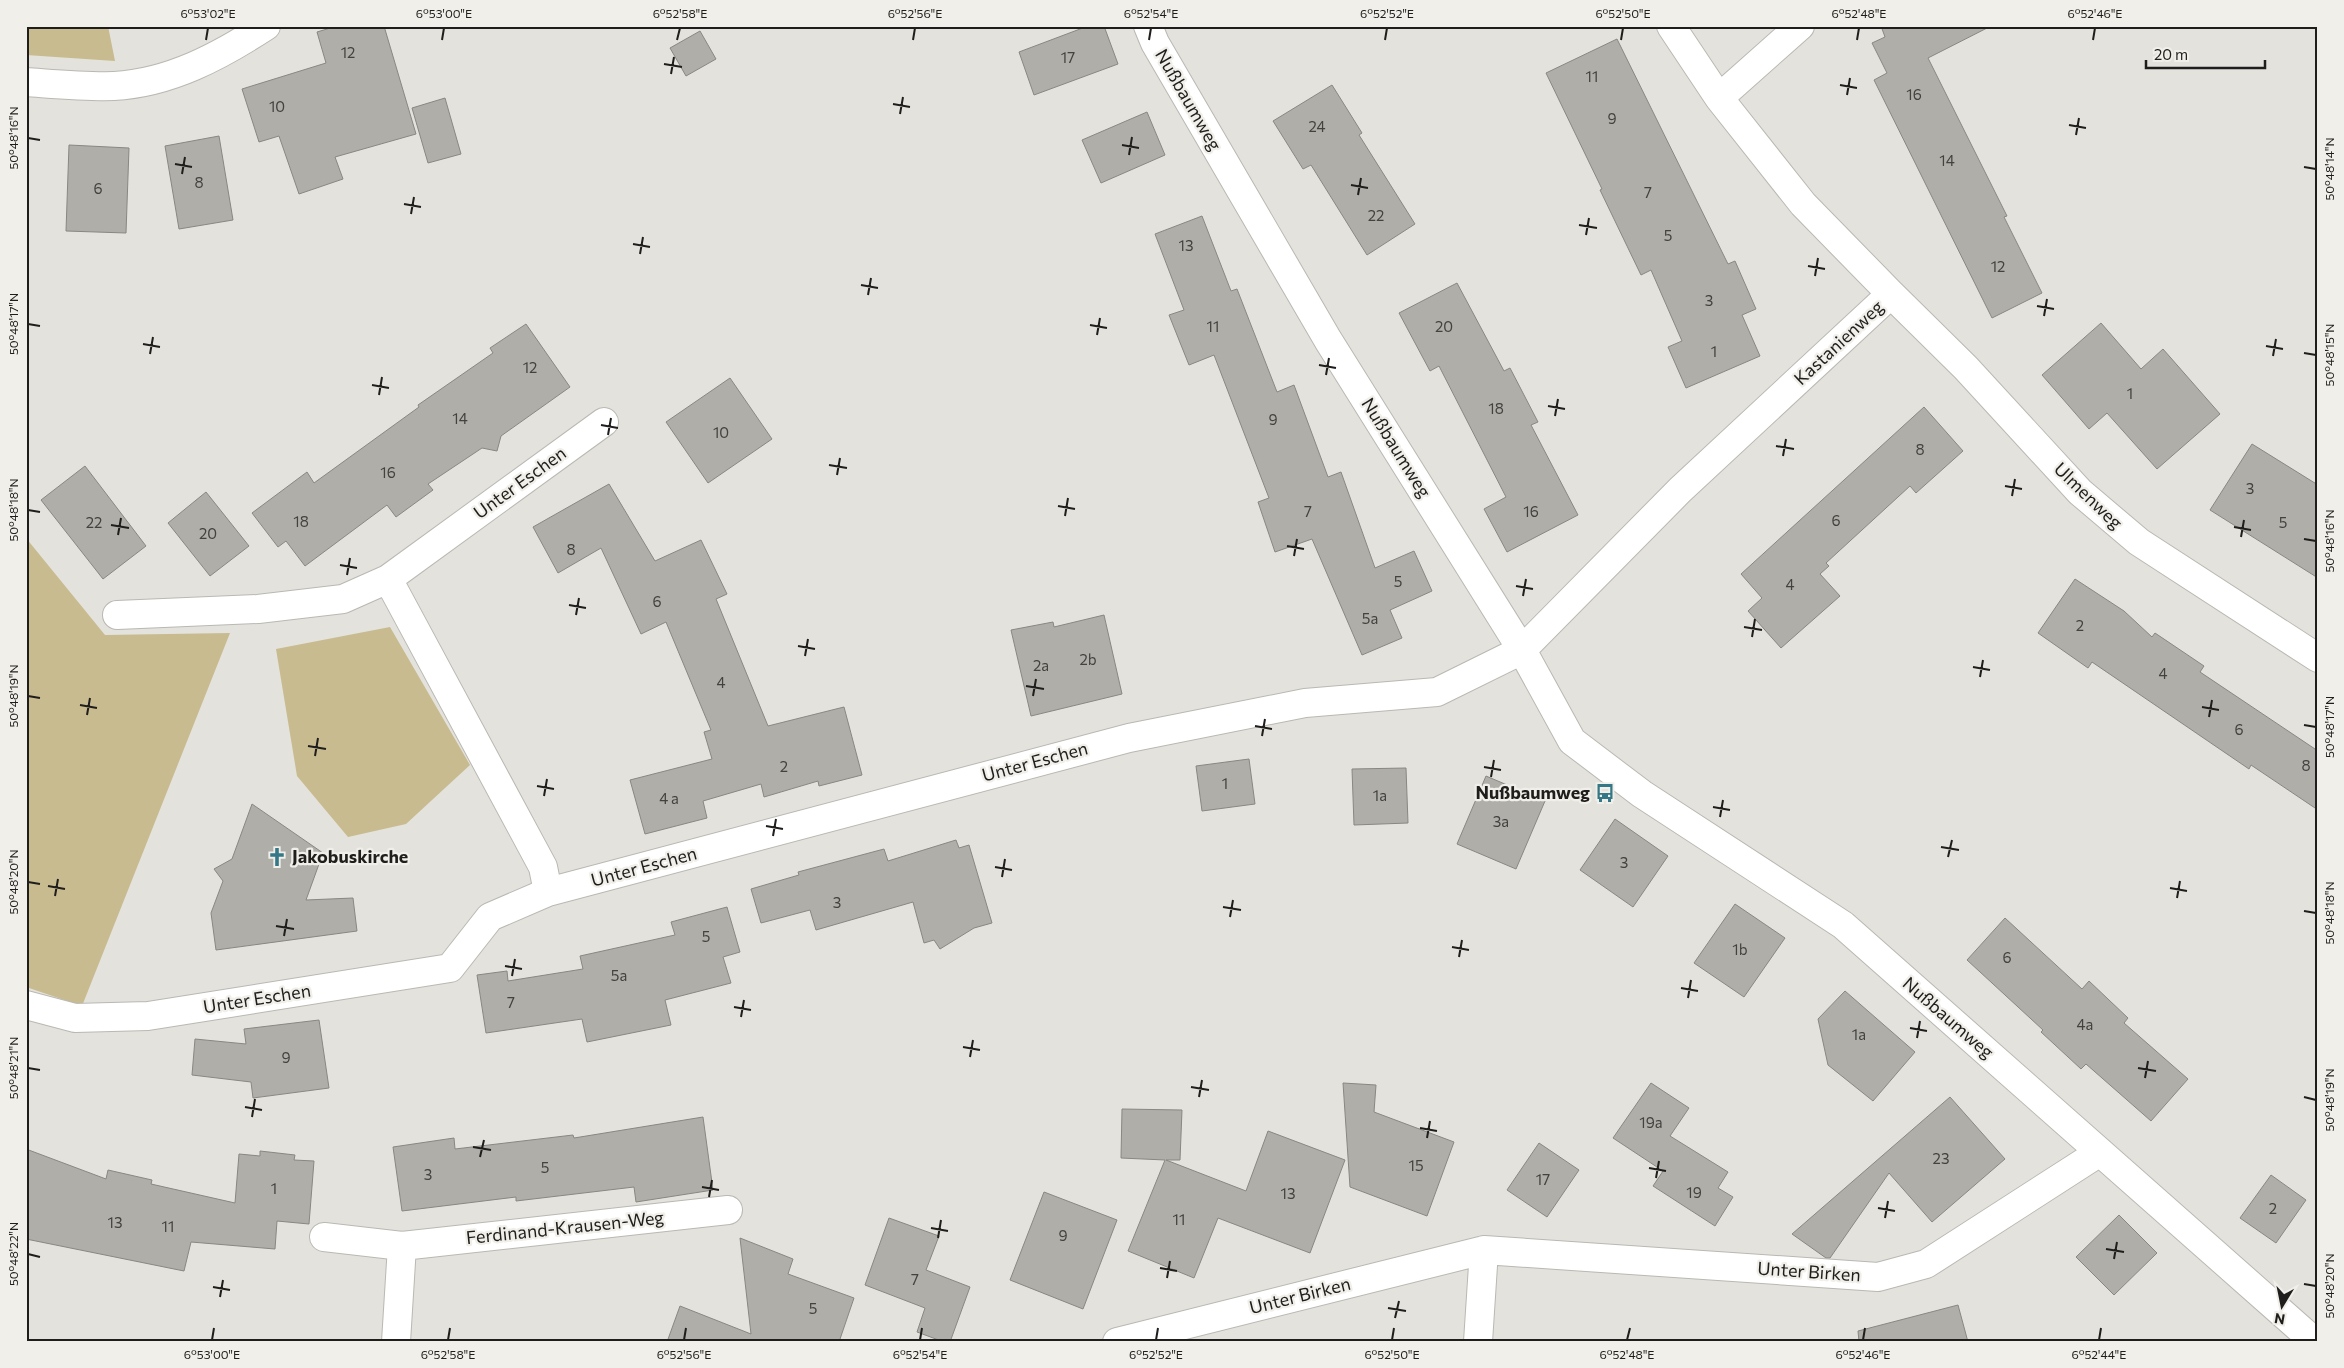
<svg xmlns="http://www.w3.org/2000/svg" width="2344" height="1368" font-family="Commissioner,sans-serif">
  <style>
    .green { fill: #c8bb8f }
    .building { fill: #b0aea9; stroke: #888782 }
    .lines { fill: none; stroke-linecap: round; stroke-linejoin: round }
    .minor-casing { stroke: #b9b8b2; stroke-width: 30 }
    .minor { stroke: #fff; stroke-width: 28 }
    .ticks { fill: none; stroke: #1f1e1c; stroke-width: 2 }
    .labels { text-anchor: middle; stroke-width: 4.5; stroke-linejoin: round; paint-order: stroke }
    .number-label { font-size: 15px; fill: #43423f }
    .street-label { font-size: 18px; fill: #1f1e1c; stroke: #f1efe9 }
    .poi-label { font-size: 18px; font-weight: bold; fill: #1f1e1c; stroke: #f1efe9; text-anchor: end }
    .neatline { fill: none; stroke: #1f1e1c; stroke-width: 2 }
    .ticks-label { font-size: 12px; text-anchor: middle; fill: #1f1e1c }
  </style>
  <rect width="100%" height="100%" fill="#e4e2dc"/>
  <path class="green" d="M 26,26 L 108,26 L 115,61 L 26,55 Z
    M 26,538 L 105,635 L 230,633 L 82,1006 L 26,987 Z
    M 390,627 L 470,765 L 406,824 L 348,837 L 297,776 L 276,649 Z"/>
  <path class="building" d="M 337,26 L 384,26 L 416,134 L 335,157 L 343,179 L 299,194 L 279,136 L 259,142 L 242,89 L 326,63 L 317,32 Z
    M 1088,26 L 1104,26 L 1118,64 L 1034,95 L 1019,52 Z
    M 1881,26 L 1991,26 L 1928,58 L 2007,216 L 2004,217 L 2042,293 L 1992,318 L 1874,80 L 1887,73 L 1872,43 L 1885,37 Z
    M 700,31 L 716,59 L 686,76 L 670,48 Z
    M 1617,39 L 1728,264 L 1735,261 L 1756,309 L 1742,315 L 1760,356 L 1686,388 L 1668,347 L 1682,341 L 1651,270 L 1641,275 L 1600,190 L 1602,189 L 1546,73 Z
    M 1332,85 L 1362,133 L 1359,135 L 1415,224 L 1367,255 L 1311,165 L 1303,169 L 1273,121 Z
    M 445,98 L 461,154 L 428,163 L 412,108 Z
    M 1147,112 L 1165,155 L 1101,183 L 1082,140 Z
    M 219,136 L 233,220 L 179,229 L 165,146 Z
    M 69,145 L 129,148 L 126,233 L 66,231 Z
    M 1202,216 L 1231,291 L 1237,289 L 1277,392 L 1294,385 L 1328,477 L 1341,472 L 1375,568 L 1414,551 L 1432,591 L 1390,610 L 1402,638 L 1362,655 L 1312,539 L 1275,552 L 1258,502 L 1269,498 L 1214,355 L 1189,365 L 1169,315 L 1184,310 L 1155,234 Z
    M 1457,283 L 1504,371 L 1510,368 L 1538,422 L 1531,425 L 1578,515 L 1507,552 L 1484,509 L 1506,497 L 1439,366 L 1430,371 L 1399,313 Z
    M 2101,323 L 2141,369 L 2163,349 L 2220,414 L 2157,469 L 2107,413 L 2089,429 L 2042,375 Z
    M 526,324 L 570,387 L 501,436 L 497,451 L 482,448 L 428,484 L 433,490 L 396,517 L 387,505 L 305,566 L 286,541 L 278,547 L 252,513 L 307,472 L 314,483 L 419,407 L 418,405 L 493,353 L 490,348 Z
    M 730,378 L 772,439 L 708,483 L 666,422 Z
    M 1924,407 L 1963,451 L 1916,493 L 1910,486 L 1826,563 L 1829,566 L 1820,574 L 1840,596 L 1781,648 L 1748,611 L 1762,598 L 1741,574 Z
    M 2252,444 L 2318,485 L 2318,578 L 2210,510 Z
    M 85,466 L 146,546 L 103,579 L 41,500 Z
    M 609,484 L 655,561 L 701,540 L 727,594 L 716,599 L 768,726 L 844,707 L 862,775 L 819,786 L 818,781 L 764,797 L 761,784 L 703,801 L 707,818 L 645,834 L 630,780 L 712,759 L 704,732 L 711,730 L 666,622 L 641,634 L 601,548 L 558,573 L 533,527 Z
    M 206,492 L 249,546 L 210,576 L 168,523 Z
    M 2075,579 L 2124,611 L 2152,637 L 2155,633 L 2204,666 L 2200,672 L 2318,751 L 2318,810 L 2251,765 L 2249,769 L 2092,662 L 2088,668 L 2038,633 Z
    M 1104,615 L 1122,694 L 1031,716 L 1011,630 L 1053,622 L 1054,627 Z
    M 1249,759 L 1255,804 L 1202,811 L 1196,766 Z
    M 1406,768 L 1408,823 L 1354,825 L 1352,769 Z
    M 1486,776 L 1545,801 L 1516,869 L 1457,844 Z
    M 252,804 L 323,853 L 306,900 L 353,898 L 357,931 L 216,950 L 211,913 L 223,881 L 214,869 L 232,859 Z
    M 1615,819 L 1668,856 L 1633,907 L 1580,870 Z
    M 956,840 L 959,848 L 969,845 L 992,923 L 974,928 L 940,949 L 934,940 L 924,943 L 913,902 L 816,930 L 810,910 L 761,923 L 751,889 L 799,875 L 798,872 L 884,849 L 888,861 Z
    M 1735,904 L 1785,938 L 1744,997 L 1694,963 Z
    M 727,907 L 740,952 L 723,957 L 731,983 L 665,1000 L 671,1025 L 587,1042 L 582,1019 L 486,1033 L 477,975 L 507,971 L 508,981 L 583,969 L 580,956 L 675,935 L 671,922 Z
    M 2005,918 L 2082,989 L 2089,981 L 2128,1018 L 2124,1023 L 2188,1079 L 2151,1121 L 2086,1064 L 2081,1069 L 2041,1032 L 2043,1030 L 1967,960 Z
    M 1845,991 L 1915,1052 L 1873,1101 L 1828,1065 L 1818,1019 Z
    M 319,1020 L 329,1088 L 253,1098 L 251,1082 L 192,1075 L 195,1039 L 246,1044 L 244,1029 Z
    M 1343,1083 L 1376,1085 L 1374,1112 L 1454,1142 L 1427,1216 L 1350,1187 Z
    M 1651,1083 L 1689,1108 L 1670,1136 L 1728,1172 L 1718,1188 L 1733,1197 L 1715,1226 L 1653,1186 L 1663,1171 L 1613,1138 Z
    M 1950,1097 L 2005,1159 L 1932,1222 L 1889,1173 L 1830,1258 L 1826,1258 L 1792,1234 Z
    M 1122,1109 L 1182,1110 L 1180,1160 L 1166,1160 L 1246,1191 L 1268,1131 L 1345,1160 L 1310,1253 L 1218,1218 L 1194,1278 L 1128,1251 L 1165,1160 L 1121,1158 Z
    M 703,1117 L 713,1190 L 636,1202 L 634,1187 L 516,1201 L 516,1197 L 402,1211 L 393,1147 L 454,1138 L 455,1149 L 573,1135 L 574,1138 Z
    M 1539,1143 L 1579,1170 L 1547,1217 L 1507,1190 Z
    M 26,1149 L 106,1179 L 108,1170 L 152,1180 L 151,1184 L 235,1203 L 239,1154 L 260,1156 L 260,1151 L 295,1155 L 294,1160 L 314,1161 L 309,1224 L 277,1221 L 275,1249 L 191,1242 L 184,1271 L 26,1239 Z
    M 2271,1175 L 2306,1200 L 2276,1243 L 2240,1218 Z
    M 1044,1192 L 1117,1220 L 1083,1309 L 1010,1280 Z
    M 2119,1215 L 2157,1253 L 2114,1295 L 2076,1257 Z
    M 889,1218 L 939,1236 L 926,1270 L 970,1287 L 950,1342 L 944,1342 L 917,1332 L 925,1308 L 865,1285 Z
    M 740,1238 L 793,1259 L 788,1274 L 854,1298 L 839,1342 L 667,1342 L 680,1306 L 751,1334 Z
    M 1958,1305 L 1968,1342 L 1859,1342 L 1858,1331 Z"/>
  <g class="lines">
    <g class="minor-casing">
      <path id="minor" d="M 1148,26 L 1155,43 L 1328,340 L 1522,650 L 1572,741 L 1642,794 L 1843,925 L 2315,1342
        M 1671,26 L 1719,98
        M 26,82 C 55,84 86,87 114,86 C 170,83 220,56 266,26
        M 1891,294 L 1966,368 L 2080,492 L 2139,542 L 2318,658
        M 388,579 L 604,422
        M 117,615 L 258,609 L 343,599 L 388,579 L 543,867 L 548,892
        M 26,1005 L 75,1018 L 148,1016 L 450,968 L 490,917 L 548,892 L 1129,738 L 1305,703 L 1437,692 L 1522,650 L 1680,490 L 1891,294 L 1803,204 L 1719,98 L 1800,26
        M 324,1237 L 402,1246
        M 396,1342 L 402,1246 L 728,1210
        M 1117,1342 L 1484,1250 L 1878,1277 L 1926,1264 L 2100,1152
        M 1478,1342 L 1484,1250"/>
    </g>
    <use href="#minor" class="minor"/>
  </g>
  <path class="ticks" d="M 206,40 L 208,28M 442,40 L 444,28M 677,40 L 680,28M 913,40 L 915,28M 1149,40 L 1151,28M 1385,40 L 1387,28M 1621,40 L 1623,28M 1857,40 L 1859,28M 2093,40 L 2095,28M 664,64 L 682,67M 671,74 L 674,57M 1840,85 L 1857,88M 1847,95 L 1850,78M 893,104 L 910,107M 900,114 L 903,97M 2069,125 L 2086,128M 2076,135 L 2079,118M 28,138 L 40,140M 1122,145 L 1139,148M 1129,155 L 1132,137M 175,164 L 192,167M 2304,167 L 2316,169M 182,174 L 185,157M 1351,185 L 1368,188M 1358,195 L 1361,178M 404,204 L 421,207M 411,214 L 414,197M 1579,225 L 1597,228M 1586,235 L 1589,218M 633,244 L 650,247M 640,254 L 643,237M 1808,266 L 1825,269M 1815,276 L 1818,258M 861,285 L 878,288M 868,295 L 871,278M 2037,306 L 2054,309M 2044,316 L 2047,299M 28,324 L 40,326M 1090,325 L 1107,328M 1097,335 L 1100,318M 143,344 L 160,347M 2266,346 L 2283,349M 2304,353 L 2316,355M 150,354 L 153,337M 2273,356 L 2276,339M 1319,365 L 1336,368M 1326,375 L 1329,358M 372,385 L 389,388M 379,395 L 382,377M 1548,406 L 1565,409M 1555,416 L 1558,399M 601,425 L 618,428M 608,435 L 611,418M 1776,446 L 1794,449M 1783,456 L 1786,439M 829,465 L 847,468M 837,475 L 840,458M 2005,486 L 2022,489M 2012,496 L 2015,479M 1058,506 L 1075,509M 28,510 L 40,512M 1065,516 L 1068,498M 111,525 L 129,528M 2234,527 L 2251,530M 118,535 L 121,518M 2241,537 L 2244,520M 2304,539 L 2316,541M 1287,546 L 1304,549M 1294,556 L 1297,539M 340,565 L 357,568M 347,575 L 350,558M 1516,586 L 1533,589M 1523,596 L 1526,579M 569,605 L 586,608M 576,615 L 579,598M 1744,627 L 1762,630M 1752,637 L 1755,619M 798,646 L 815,649M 805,656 L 808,639M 1973,667 L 1990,670M 1980,677 L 1983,660M 1026,686 L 1044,689M 28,696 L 40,698M 1033,696 L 1036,679M 80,705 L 97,708M 2202,707 L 2219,710M 87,715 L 90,698M 2209,717 L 2212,700M 2304,725 L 2316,727M 1255,726 L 1272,729M 1262,736 L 1265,719M 308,746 L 326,749M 315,756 L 318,738M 1484,767 L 1501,770M 1491,777 L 1494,760M 537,786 L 554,789M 544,796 L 547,779M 1713,807 L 1730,810M 1720,817 L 1723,800M 766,826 L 783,829M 773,836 L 776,819M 1941,847 L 1959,850M 1948,857 L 1952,840M 995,867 L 1012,870M 1002,877 L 1005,859M 28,882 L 40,884M 48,886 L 65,889M 2170,888 L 2187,891M 55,896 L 58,879M 2177,898 L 2180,881M 1223,907 L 1241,910M 2304,911 L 2316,913M 1230,917 L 1233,900M 276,926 L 294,929M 284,936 L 287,919M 1452,947 L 1469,950M 1459,957 L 1462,940M 505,966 L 522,969M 512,976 L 515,959M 1681,988 L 1698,991M 1688,998 L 1691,980M 734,1007 L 751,1010M 741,1017 L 744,1000M 1910,1028 L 1927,1031M 1917,1038 L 1920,1021M 963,1047 L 980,1050M 970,1057 L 973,1040M 28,1068 L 40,1070M 2138,1068 L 2156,1071M 2145,1078 L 2148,1061M 1191,1087 L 1209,1090M 1199,1097 L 1202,1080M 2304,1097 L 2316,1100M 245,1107 L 262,1110M 252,1117 L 255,1099M 1420,1128 L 1437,1131M 1427,1138 L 1430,1121M 473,1147 L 491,1150M 480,1157 L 484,1140M 1649,1168 L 1666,1171M 1656,1178 L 1659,1161M 702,1187 L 719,1190M 709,1197 L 712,1180M 1878,1208 L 1895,1211M 1885,1218 L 1888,1201M 931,1228 L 948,1231M 938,1238 L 941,1220M 2106,1249 L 2124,1252M 28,1254 L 40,1257M 2114,1259 L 2117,1242M 1160,1268 L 1177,1271M 1167,1278 L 1170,1261M 2304,1284 L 2316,1286M 213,1287 L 230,1290M 220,1297 L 223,1280M 1388,1308 L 1406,1311M 1395,1318 L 1399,1301M 212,1340 L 214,1328M 448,1340 L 450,1328M 684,1340 L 686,1328M 920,1340 L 922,1328M 1156,1340 L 1158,1328M 1392,1340 L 1394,1328M 1627,1340 L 1630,1328M 1863,1340 L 1865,1328M 2099,1340 L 2101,1328"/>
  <defs>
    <g id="bus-bare" transform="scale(1.5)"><path d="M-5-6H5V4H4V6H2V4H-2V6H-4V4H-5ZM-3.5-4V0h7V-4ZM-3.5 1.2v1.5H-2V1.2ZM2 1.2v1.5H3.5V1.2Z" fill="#347887" stroke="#f1efe9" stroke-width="2.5" paint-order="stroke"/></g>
    <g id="church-bare" transform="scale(1.5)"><path d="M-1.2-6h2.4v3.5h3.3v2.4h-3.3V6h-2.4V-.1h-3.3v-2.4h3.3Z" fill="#347887" stroke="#f1efe9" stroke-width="2.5" paint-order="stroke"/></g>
  </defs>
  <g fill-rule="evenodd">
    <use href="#bus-bare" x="1605" y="793"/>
    <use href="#church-bare" x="277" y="857"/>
  </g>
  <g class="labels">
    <g class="number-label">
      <text x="348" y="58">12</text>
      <text x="1068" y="63">17</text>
      <text x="1592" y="82">11</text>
      <text x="1914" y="100">16</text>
      <text x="277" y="112">10</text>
      <text x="1612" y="124">9</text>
      <text x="1317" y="132">24</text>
      <text x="1947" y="166">14</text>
      <text x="199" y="188">8</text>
      <text x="98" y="194">6</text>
      <text x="1648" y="198">7</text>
      <text x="1376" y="221">22</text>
      <text x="1668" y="241">5</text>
      <text x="1186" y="251">13</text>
      <text x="1998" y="272">12</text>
      <text x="1709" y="306">3</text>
      <text x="1213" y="332">11</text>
      <text x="1444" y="332">20</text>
      <text x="1714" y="357">1</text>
      <text x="530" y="373">12</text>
      <text x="2130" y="399">1</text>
      <text x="1496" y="414">18</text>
      <text x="460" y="424">14</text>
      <text x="1273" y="425">9</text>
      <text x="721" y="438">10</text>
      <text x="1920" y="455">8</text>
      <text x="388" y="478">16</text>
      <text x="2250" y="494">3</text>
      <text x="1308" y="517">7</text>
      <text x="1531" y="517">16</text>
      <text x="1836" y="526">6</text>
      <text x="301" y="527">18</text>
      <text x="94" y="528">22</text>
      <text x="2283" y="528">5</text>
      <text x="208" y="539">20</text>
      <text x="571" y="555">8</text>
      <text x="1398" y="587">5</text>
      <text x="1790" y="590">4</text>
      <text x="657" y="607">6</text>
      <text x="1370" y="624">5a</text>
      <text x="2080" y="631">2</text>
      <text x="1088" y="665">2b</text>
      <text x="1041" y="671">2a</text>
      <text x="2163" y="679">4</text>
      <text x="721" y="688">4</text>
      <text x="2239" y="735">6</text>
      <text x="2306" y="771">8</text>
      <text x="784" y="772">2</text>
      <text x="1225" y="789">1</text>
      <text x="1380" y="801">1a</text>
      <text x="669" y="804">4 a</text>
      <text x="1501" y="827">3a</text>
      <text x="1624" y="868">3</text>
      <text x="837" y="908">3</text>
      <text x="706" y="942">5</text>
      <text x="1740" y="955">1b</text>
      <text x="2007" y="963">6</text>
      <text x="619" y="981">5a</text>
      <text x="511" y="1008">7</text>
      <text x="2085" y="1030">4a</text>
      <text x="1859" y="1040">1a</text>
      <text x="286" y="1063">9</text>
      <text x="1651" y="1128">19a</text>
      <text x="1941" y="1164">23</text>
      <text x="1416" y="1171">15</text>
      <text x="545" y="1173">5</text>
      <text x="428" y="1180">3</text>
      <text x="1543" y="1185">17</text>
      <text x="274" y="1194">1</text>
      <text x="1694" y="1198">19</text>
      <text x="1288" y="1199">13</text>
      <text x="2273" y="1214">2</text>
      <text x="1179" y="1225">11</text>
      <text x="115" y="1228">13</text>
      <text x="168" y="1232">11</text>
      <text x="1063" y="1241">9</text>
      <text x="915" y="1285">7</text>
      <text x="813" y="1314">5</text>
    </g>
    <g class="street-label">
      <text transform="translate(1188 100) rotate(60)" y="6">Nußbaumweg</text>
      <text transform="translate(1839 343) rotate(-43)" y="6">Kastanienweg</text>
      <text transform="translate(1396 448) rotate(58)" y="6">Nußbaumweg</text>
      <text transform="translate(520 483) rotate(-36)" y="6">Unter Eschen</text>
      <text transform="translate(2088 496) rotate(44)" y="6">Ulmenweg</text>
      <text transform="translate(1035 762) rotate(-15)" y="6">Unter Eschen</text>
      <text transform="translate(644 867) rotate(-15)" y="6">Unter Eschen</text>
      <text transform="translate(257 999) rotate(-9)" y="6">Unter Eschen</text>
      <text transform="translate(1948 1018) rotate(41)" y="6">Nußbaumweg</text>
      <text transform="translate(565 1228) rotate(-6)" y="6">Ferdinand-Krausen-Weg</text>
      <text transform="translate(1809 1272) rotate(4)" y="6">Unter Birken</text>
      <text transform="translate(1300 1296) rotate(-14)" y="6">Unter Birken</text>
    </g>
    <g class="poi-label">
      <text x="1590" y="799">Nußbaumweg</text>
      <text x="292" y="863" text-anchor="start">Jakobuskirche</text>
    </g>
  </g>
  <rect width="2344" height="1368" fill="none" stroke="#f1efe9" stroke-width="55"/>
  <g transform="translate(2282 1306) rotate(190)" stroke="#f1efe9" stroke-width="4" paint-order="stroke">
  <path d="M0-4L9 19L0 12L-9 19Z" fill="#1f1e1c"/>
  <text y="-8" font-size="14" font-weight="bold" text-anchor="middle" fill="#1f1e1c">N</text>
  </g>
  <path d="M2146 60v8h119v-8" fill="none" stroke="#1f1e1c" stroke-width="2.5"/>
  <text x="2154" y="60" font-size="15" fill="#1f1e1c" stroke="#f1efe9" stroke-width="4" paint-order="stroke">20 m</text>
  <rect x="28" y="28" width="2288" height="1312" class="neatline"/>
  <g class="ticks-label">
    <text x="208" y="18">6°53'02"E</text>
    <text x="444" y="18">6°53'00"E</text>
    <text x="680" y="18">6°52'58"E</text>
    <text x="915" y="18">6°52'56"E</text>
    <text x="1151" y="18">6°52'54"E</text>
    <text x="1387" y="18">6°52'52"E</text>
    <text x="1623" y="18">6°52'50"E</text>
    <text x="1859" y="18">6°52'48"E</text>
    <text x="2095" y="18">6°52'46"E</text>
    <text transform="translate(14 138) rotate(-90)" y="4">50°48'16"N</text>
    <text transform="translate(2330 169) rotate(-90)" y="4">50°48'14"N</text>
    <text transform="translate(14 324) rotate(-90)" y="4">50°48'17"N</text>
    <text transform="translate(2330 355) rotate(-90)" y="4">50°48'15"N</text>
    <text transform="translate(14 510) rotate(-90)" y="4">50°48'18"N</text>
    <text transform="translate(2330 541) rotate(-90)" y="4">50°48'16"N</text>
    <text transform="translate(14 696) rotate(-90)" y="4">50°48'19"N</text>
    <text transform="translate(2330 727) rotate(-90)" y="4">50°48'17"N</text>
    <text transform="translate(14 882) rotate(-90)" y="4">50°48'20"N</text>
    <text transform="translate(2330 913) rotate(-90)" y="4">50°48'18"N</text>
    <text transform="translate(14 1068) rotate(-90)" y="4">50°48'21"N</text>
    <text transform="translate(2330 1100) rotate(-90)" y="4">50°48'19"N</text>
    <text transform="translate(14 1254) rotate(-90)" y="4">50°48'22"N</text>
    <text transform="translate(2330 1286) rotate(-90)" y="4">50°48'20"N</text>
    <text x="212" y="1359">6°53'00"E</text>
    <text x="448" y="1359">6°52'58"E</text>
    <text x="684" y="1359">6°52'56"E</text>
    <text x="920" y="1359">6°52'54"E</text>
    <text x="1156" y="1359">6°52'52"E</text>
    <text x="1392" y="1359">6°52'50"E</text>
    <text x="1627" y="1359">6°52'48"E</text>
    <text x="1863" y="1359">6°52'46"E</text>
    <text x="2099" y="1359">6°52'44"E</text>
  </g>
</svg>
